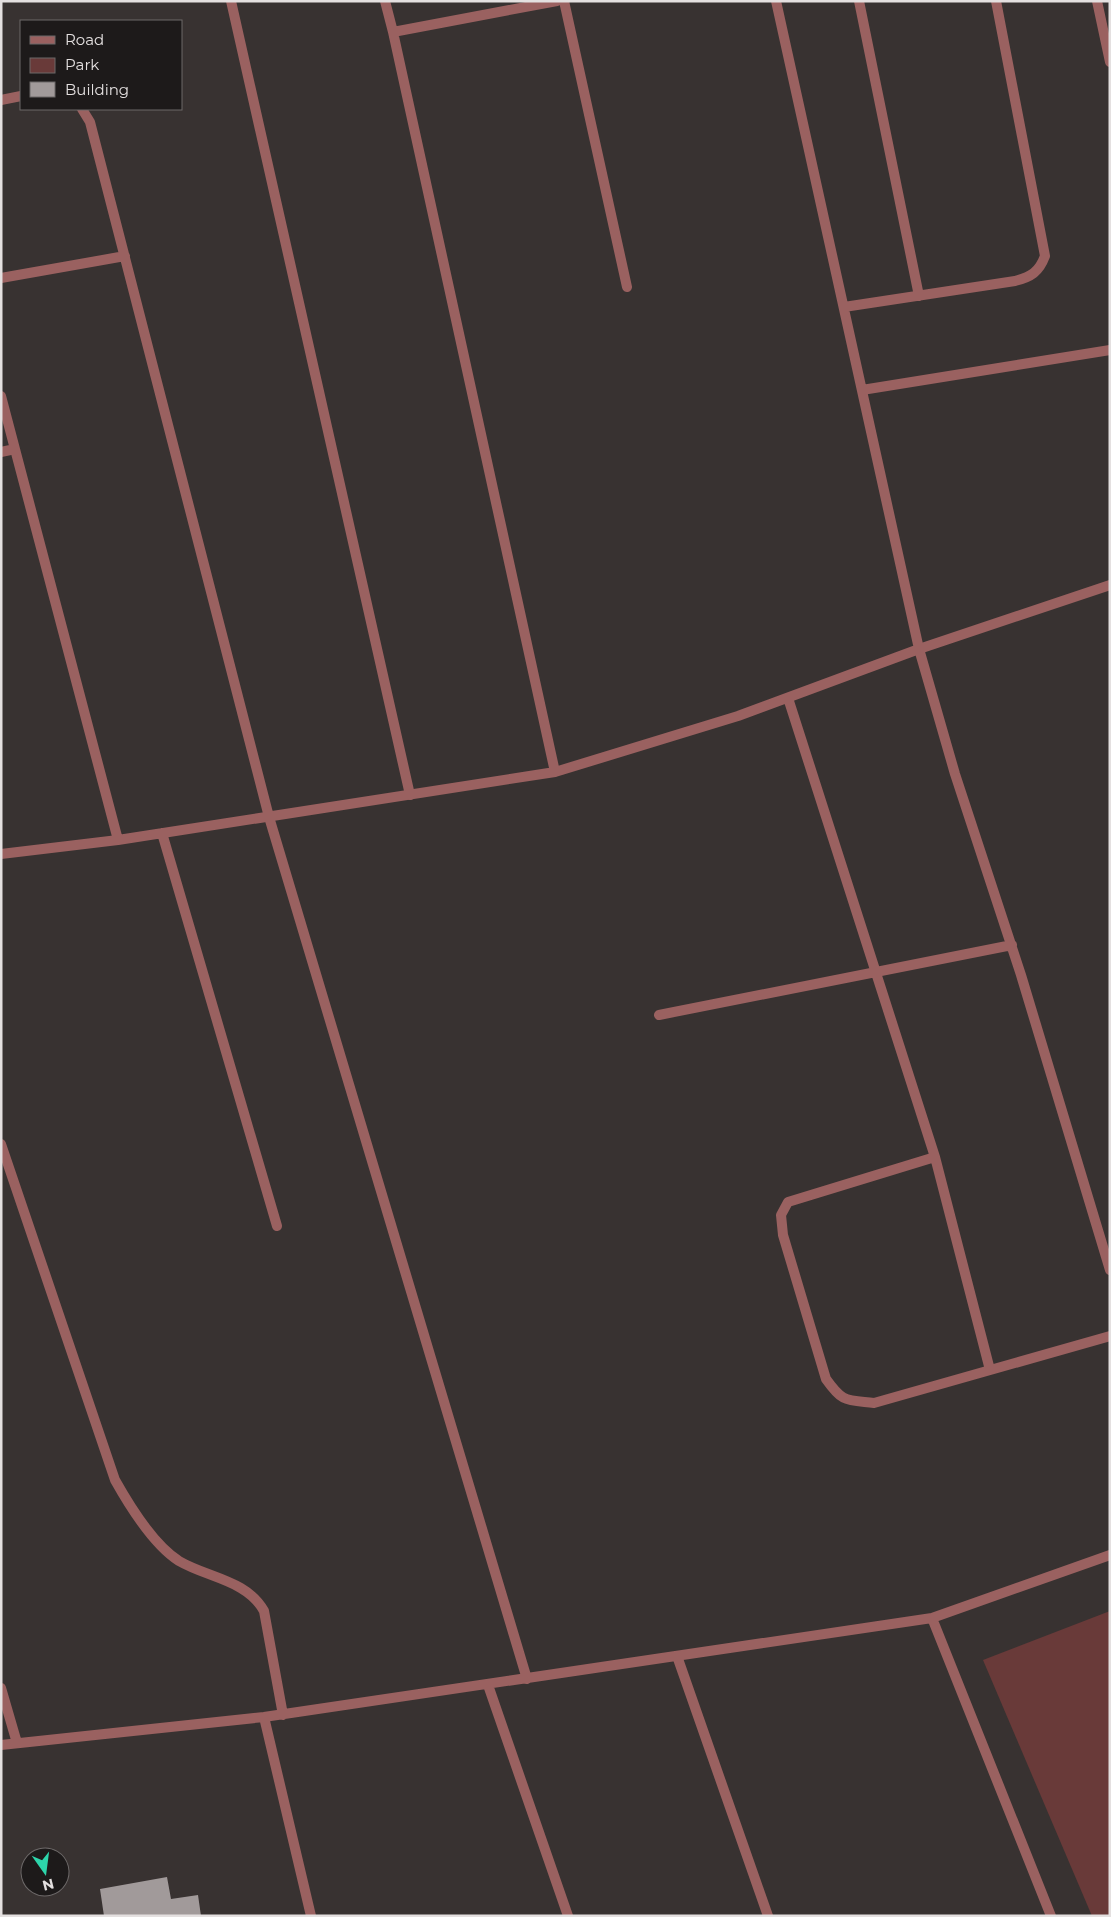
<svg xmlns="http://www.w3.org/2000/svg" width="1111" height="1917" font-family="Montserrat,sans-serif">
  <style>
    .green { fill: #693a39 }
    .building { fill: #a19a9a }
    .lines { fill: none; stroke-linecap: round; stroke-linejoin: round }
    .lane { stroke: #9a6160; stroke-width: 10 }
    .street { stroke: #9a6160; stroke-width: 10 }
  </style>
  <rect width="100%" height="100%" fill="#383231"/>
  <path class="green" d="M 1110,1611 L 1110,1916 L 1092,1916 L 983,1660 Z"/>
  <path class="building" d="M 167,1877 L 171,1899 L 198,1895 L 201,1916 L 104,1916 L 100,1889 Z"/>
  <g class="lines">
    <path class="lane" d="M 231,1 L 410,795"/>
    <path class="street" d="M 385,1 L 393,32 L 555,772
      M 564,1 L 627,287
      M 776,1 L 919,649 L 1110,585
      M 859,1 L 919,296
      M 1097,1 L 1110,62
      M 393,32 L 557,1
      M 1,100 L 21,96
      M 82,109 L 90,122 L 269,817 L 527,1679
      M 1,278 L 125,256
      M 844,307 L 1015,281 C 1031,277 1039,272 1045,256 L 996,1
      M 862,390 L 1110,350
      M 1,396 L 118,840
      M 1,452 L 15,449
      M 788,698 L 935,1157 L 990,1370
      M 162,833 L 277,1226
      M 1,854 L 118,840 L 555,772 L 738,716 L 919,649 L 955,774 L 1021,975 L 1110,1270
      M 659,1015 L 1012,945
      M 1,1144 L 115,1480 C 129,1505 154,1545 179,1561 C 208,1578 247,1580 264,1611 L 283,1715
      M 935,1157 L 788,1202 L 781,1215 L 783,1235 L 826,1379 C 843,1403 846,1400 874,1403 L 1110,1336
      M 932,1618 L 1051,1916
      M 677,1656 L 768,1916
      M 488,1685 L 568,1916
      M 1,1688 L 17,1743
      M 264,1717 L 311,1916
      M 1,1745 L 264,1717 L 932,1618 L 1110,1555"/>
  </g>
  <rect width="1111" height="1917" fill="none" stroke="#e4e0e0" stroke-width="5"/>
  <rect x="20" y="20" width="162" height="90" fill="#1d1a1a" stroke="#6d6969"/>
  <rect x="30" y="36" width="25" height="8" fill="#9a6160" stroke="#6d6969"/>
  <text x="65" y="45" font-size="15" fill="#e4e0e0">Road</text>
  <rect x="30" y="58" width="25" height="15" fill="#693a39" stroke="#6d6969"/>
  <text x="65" y="70" font-size="15" fill="#e4e0e0">Park</text>
  <rect x="30" y="82" width="25" height="15" fill="#a19a9a" stroke="#6d6969"/>
  <text x="65" y="95" font-size="15" fill="#e4e0e0">Building</text>
  <g transform="translate(45 1872) rotate(166)"><circle r="24" fill="#1d1a1a" stroke="#6d6969"/>
  <path d="M0-4L9 19L0 12L-9 19Z" fill="#2dd5ab"/>
  <text y="-8" font-size="14" font-weight="bold" text-anchor="middle" fill="#e4e0e0">N</text>
  </g>
</svg>
